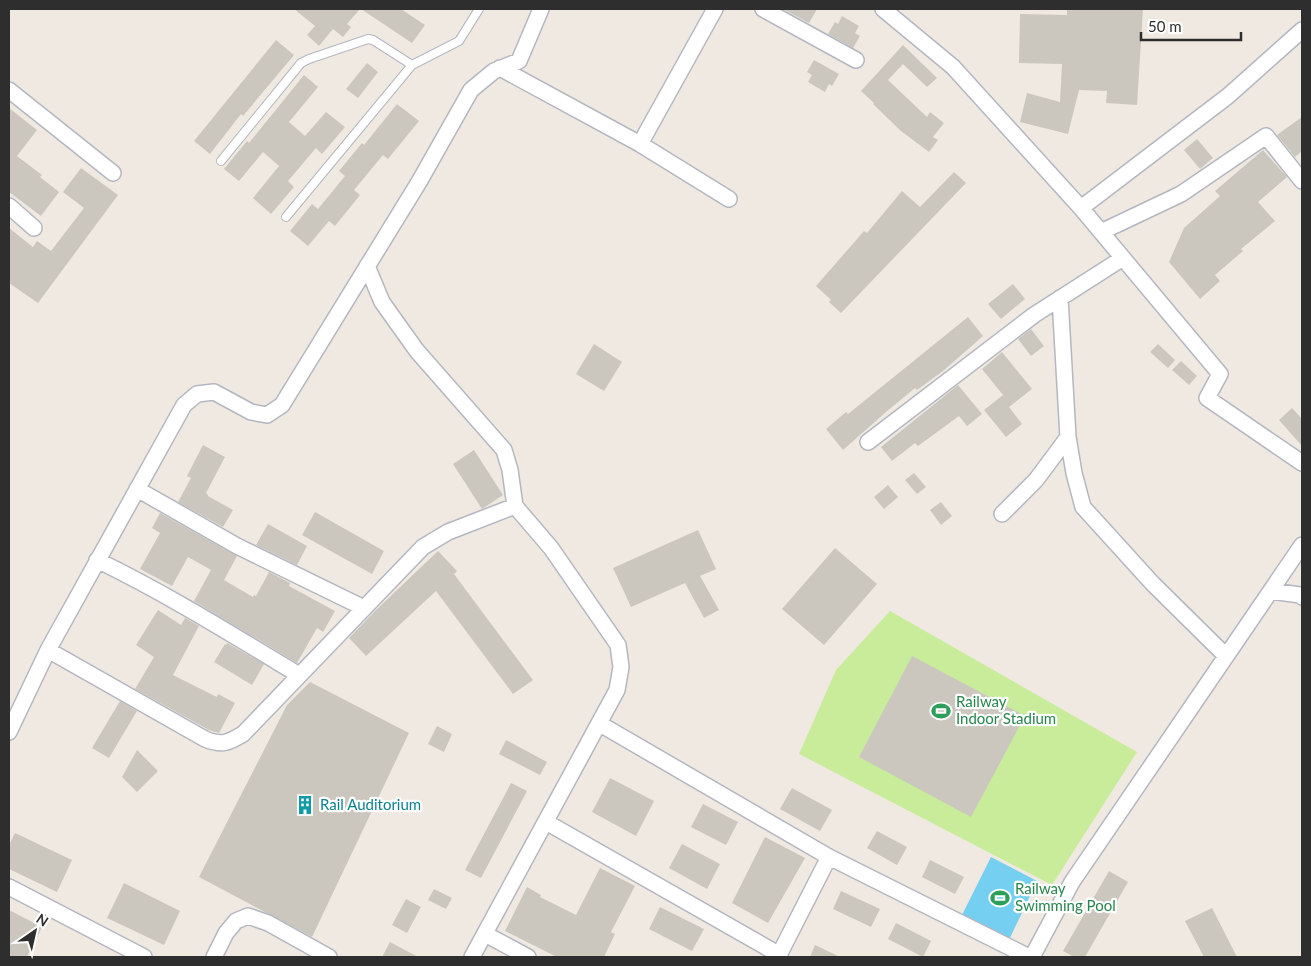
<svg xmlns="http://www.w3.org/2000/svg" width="1311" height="966" font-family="Lato,sans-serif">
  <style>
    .pitch { fill: #c9ec9a }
    .water { fill: #75cff0 }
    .building { fill: #cbc7bf }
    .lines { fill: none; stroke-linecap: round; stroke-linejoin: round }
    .lane-casing { stroke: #b4b7c1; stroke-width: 10 }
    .street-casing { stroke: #b4b7c1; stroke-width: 18 }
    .lane { stroke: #fff; stroke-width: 8 }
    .street { stroke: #fff; stroke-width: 15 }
    .labels { text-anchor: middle; stroke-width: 4.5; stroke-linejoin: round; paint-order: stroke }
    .leisure-label { font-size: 15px; fill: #27864d; stroke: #fff; text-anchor: start }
    .culture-label { font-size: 15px; fill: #0d838f; stroke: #fff; text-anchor: start }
  </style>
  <rect width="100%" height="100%" fill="#efe9e1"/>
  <path class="pitch" d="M 890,611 L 1137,752 L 1052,885 L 799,754 L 836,670 Z"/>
  <path class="water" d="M 991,857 L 1037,881 L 1009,940 L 962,915 Z"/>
  <path class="building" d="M 294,9 L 360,9 L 347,24 L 351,27 L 343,37 L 333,29 L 319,46 L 307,35 L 315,26 Z
    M 361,9 L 401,9 L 425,25 L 412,43 Z
    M 783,9 L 817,9 L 809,23 Z
    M 1067,9 L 1143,9 L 1137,105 L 1106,103 L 1107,91 L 1079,90 L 1068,134 L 1020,122 L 1027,93 L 1060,102 L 1062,64 L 1019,63 L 1020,14 L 1067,15 Z
    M 842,16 L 859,26 L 855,33 L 860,36 L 853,48 L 828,34 L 835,22 L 838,24 Z
    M 276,40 L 294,55 L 243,116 L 241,114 L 210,154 L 194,141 Z
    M 903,45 L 937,78 L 927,87 L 903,64 L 888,80 L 927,117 L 930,112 L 944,123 L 933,137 L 938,140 L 929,152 L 901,131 L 873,104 L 874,103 L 861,91 Z
    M 814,60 L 839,74 L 832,86 L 829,84 L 825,92 L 808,82 L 812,75 L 807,72 Z
    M 367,63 L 378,72 L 358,98 L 346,89 Z
    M 304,75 L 318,87 L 289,122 L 305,136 L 326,112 L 345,127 L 322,154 L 316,148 L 288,181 L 294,187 L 271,214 L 253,198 L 279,166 L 263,152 L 239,181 L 224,169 L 247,141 L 249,143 Z
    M 397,104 L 419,121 L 388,159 L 383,155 L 354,190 L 360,195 L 335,226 L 329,221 L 308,246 L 290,231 L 312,204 L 318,209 L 345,176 L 339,171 L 362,143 L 364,145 Z
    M 9,108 L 37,130 L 17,156 L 42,175 L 40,177 L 59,192 L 41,216 L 9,192 Z
    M 1302,117 L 1302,151 L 1295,157 L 1277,135 Z
    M 1197,139 L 1213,158 L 1200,169 L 1184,150 Z
    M 1263,150 L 1287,177 L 1258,202 L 1275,221 L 1241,249 L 1243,251 L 1215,275 L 1220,281 L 1200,299 L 1169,262 L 1184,228 L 1220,196 L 1215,191 Z
    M 81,168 L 118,195 L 38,303 L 9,283 L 9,228 L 33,247 L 37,241 L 51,251 L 84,208 L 63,192 Z
    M 954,172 L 966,183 L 841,313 L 829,302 L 831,300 L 816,286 L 864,231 L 867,233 L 902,191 L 920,207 Z
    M 1013,284 L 1025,299 L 1001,319 L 988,304 Z
    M 968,317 L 983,336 L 943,371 L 917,390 L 915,388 L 886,412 L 843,450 L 826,429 L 846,412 L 848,414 Z
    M 1031,329 L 1044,346 L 1031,356 L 1018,339 Z
    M 594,344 L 622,362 L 604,391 L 576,374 Z
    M 1158,344 L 1175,360 L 1168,368 L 1150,352 Z
    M 1002,352 L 1032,389 L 1009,407 L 1022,424 L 1006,437 L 984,410 L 1003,395 L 982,369 Z
    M 1181,361 L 1197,376 L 1189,385 L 1172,370 Z
    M 958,385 L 982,414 L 967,426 L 959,416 L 918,446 L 915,443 L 892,461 L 881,447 Z
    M 1292,408 L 1302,419 L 1302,446 L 1279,420 Z
    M 203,445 L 225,457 L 206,493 L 208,495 L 208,496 L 233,510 L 223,527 L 178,502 L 191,478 L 187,476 Z
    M 474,450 L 503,495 L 482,509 L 453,464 Z
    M 914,473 L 926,487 L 917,494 L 905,480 Z
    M 888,485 L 898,497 L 884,509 L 874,497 Z
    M 941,502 L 952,516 L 941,525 L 930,510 Z
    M 315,512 L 384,551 L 372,574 L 302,535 Z
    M 160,513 L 237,556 L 224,580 L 253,597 L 254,595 L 256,596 L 269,572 L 290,583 L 289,586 L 335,611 L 323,632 L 317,628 L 297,663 L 194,601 L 211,570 L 188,557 L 172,586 L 140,569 L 160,533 L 152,528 Z
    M 268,524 L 307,546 L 297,565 L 256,545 Z
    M 698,530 L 716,569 L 700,576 L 719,610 L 704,618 L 685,583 L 631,607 L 613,568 Z
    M 835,548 L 877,584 L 824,645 L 782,609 Z
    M 438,551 L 457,571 L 454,574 L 533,680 L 513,694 L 436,591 L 366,656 L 349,638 L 376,610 Z
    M 158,610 L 181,625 L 185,618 L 199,626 L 173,675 L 217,697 L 218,694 L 235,703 L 219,733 L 209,730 L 135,689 L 154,657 L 136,645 Z
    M 227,643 L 264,664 L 252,685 L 214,662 L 225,644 L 226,645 Z
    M 912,656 L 1025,716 L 971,817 L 859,757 Z
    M 310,682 L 409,733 L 312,937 L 199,877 L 287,705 Z
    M 120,701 L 137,711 L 109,758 L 92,748 Z
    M 437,726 L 452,734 L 444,752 L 428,744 Z
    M 506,740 L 547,762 L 540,775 L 499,754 Z
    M 137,750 L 158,771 L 137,792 L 122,777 Z
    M 610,778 L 654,801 L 636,836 L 592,812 Z
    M 511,783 L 527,791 L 481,878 L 465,870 Z
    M 792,788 L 832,810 L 820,831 L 780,809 Z
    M 703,804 L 738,822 L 726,845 L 691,827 Z
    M 877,831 L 907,847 L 897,865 L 867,848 Z
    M 15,833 L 72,860 L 57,892 L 9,869 L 9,845 Z
    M 765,837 L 805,858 L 768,923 L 732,903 Z
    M 682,844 L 720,864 L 707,889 L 669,868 Z
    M 930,860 L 964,877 L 955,894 L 922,877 Z
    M 600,868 L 635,886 L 611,932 L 615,934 L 604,957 L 557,957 L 505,931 L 527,887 L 541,895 L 540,897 L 576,915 Z
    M 1109,871 L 1128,882 L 1085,957 L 1074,957 L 1063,951 Z
    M 124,883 L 180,911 L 164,945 L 107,918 Z
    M 434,889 L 452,898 L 446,909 L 428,900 Z
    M 841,891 L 880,909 L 871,927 L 833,909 Z
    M 406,899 L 421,907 L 407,933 L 392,925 Z
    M 660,907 L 704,929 L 692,951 L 649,929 Z
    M 1212,908 L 1237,957 L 1204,957 L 1185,921 Z
    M 9,910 L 42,927 L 27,957 L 9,957 Z
    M 896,923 L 931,941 L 923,957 L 888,939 Z
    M 390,942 L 418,957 L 382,957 Z
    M 815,945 L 840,957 L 810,957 Z"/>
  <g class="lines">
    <g class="lane-casing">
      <path id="lane" d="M 221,161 L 301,63 L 309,59 L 368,39 L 373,40 L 412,65
        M 286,217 L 412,65 L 459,41 L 479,9"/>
    </g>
    <g class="street-casing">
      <path id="street" d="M 763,9 L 856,60
        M 883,9 L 953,67 L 1081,208 L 1228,96 L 1302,30
        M 500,68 L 640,144 L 729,199
        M 9,90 L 113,173
        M 640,144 L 715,9
        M 9,206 L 34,228
        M 1081,208 L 1220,374 L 1207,398 L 1302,463
        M 1101,232 L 1181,194 L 1266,136 L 1302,181
        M 367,266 L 382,302 L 417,351 L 504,450 L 510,470 L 515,506 L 551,548 L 618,645 L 621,667 L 617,690 L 472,957
        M 1068,437 L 1074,473 L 1083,507 L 1153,584 L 1226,656
        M 868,442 L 1034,315 L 1123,258
        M 137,489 L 237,546 L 364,608
        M 1002,514 L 1036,480 L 1068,437 L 1060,298
        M 97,560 C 167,594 233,635 299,675
        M 1271,591 L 1300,595 L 1302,597
        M 48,650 L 205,739 C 222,746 228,743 243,734 L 423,547 L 448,532 L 515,506
        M 600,724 L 829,857 L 1029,957
        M 9,732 L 48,650 L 184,405 L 197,394 L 214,392 L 251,412 L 267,415 L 282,405 L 419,182 L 471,90 L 494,71 L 519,61 L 541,9
        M 546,822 L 780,955
        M 9,887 L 144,957
        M 485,934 L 528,957
        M 214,957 L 226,933 L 236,921 L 248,916 L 268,923 L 329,957
        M 778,957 L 829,857
        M 1032,957 L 1072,882 L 1302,545"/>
    </g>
    <use href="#lane" class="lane"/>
    <use href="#street" class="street"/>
  </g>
  <defs>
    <g id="stadium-bare" transform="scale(1.5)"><path d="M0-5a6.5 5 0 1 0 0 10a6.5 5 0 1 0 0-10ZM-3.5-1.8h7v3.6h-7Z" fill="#2e9e5b" stroke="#fff" stroke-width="2.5" paint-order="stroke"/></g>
    <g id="building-bare" transform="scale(1.5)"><path d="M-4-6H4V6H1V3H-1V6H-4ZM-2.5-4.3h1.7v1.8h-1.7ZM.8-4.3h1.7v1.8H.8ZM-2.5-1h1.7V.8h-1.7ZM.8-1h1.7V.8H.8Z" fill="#0f9aa8" stroke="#fff" stroke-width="2.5" paint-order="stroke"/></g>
  </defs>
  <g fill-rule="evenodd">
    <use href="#stadium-bare" x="941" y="711"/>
    <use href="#building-bare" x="305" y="805"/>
    <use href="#stadium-bare" x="1000" y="898"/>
  </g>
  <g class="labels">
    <g class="leisure-label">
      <text x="956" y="707">Railway<tspan x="956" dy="17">Indoor Stadium</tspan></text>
      <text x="1015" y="894">Railway<tspan x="1015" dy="17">Swimming Pool</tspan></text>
    </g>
    <g class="culture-label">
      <text x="320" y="810">Rail Auditorium</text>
    </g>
  </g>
  <rect width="1311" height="966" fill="none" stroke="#2e2e2e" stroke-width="20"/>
  <g transform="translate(35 931) rotate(34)" stroke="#ffffff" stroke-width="4" paint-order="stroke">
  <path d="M0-4L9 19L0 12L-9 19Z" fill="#2e2e2e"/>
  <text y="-8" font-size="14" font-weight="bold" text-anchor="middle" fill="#2e2e2e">N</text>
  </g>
  <path d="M1141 32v8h100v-8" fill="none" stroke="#2e2e2e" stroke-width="2.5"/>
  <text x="1148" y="32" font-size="15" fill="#2e2e2e" stroke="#ffffff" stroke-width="4" paint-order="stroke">50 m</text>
</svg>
